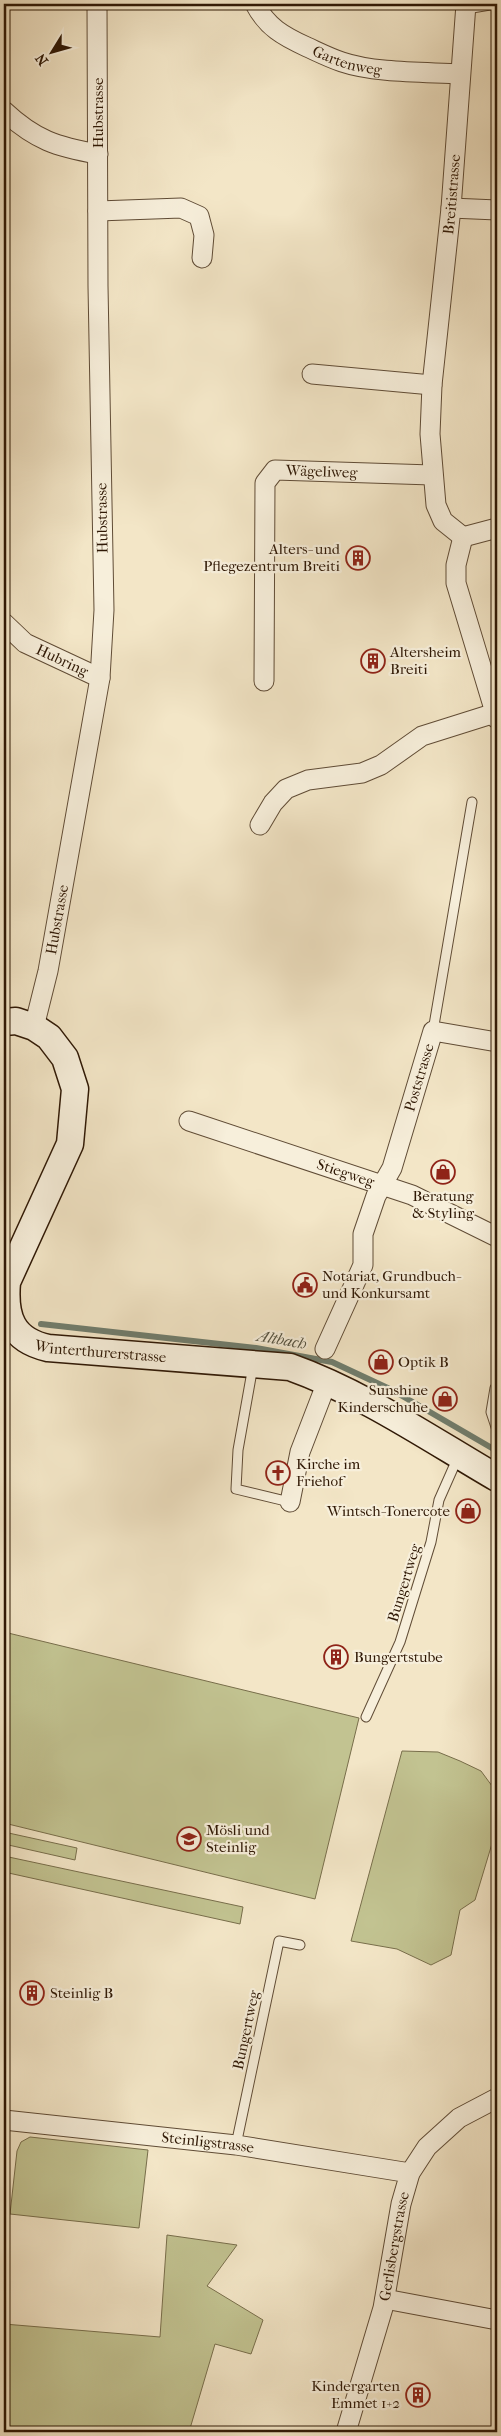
<svg xmlns="http://www.w3.org/2000/svg" width="501" height="2436" font-family="'IM FELL French Canon',serif">
  <style>
    .green { fill: #c2c391; stroke: #786e4b }
    .lines { fill: none; stroke-linecap: round; stroke-linejoin: round }
    .stream { stroke: #707d6d; stroke-width: 6 }
    .lane-casing { stroke: #604c36; stroke-width: 11 }
    .street-casing { stroke: #604c36; stroke-width: 21 }
    .secondary-casing { stroke: #2f1805; stroke-width: 29 }
    .lane { stroke: #f7efdb; stroke-width: 9 }
    .street { stroke: #f7efdb; stroke-width: 19 }
    .secondary { stroke: #f7efdb; stroke-width: 26 }
    .labels { text-anchor: middle; stroke-width: 4.5; stroke-linejoin: round; paint-order: stroke }
    .street-label { font-size: 15px; fill: #2f1805; stroke: #f7efdb }
    .poi-label { font-size: 15px; fill: #2f1805; stroke: #f7efdb; text-anchor: start }
    .water-label { font-size: 16px; font-style: italic; fill: #555342; stroke: #f7efdb }
  </style>
  <rect width="100%" height="100%" fill="#f3e6c7"/>
  <filter id="stains"><feTurbulence type="fractalNoise" baseFrequency=".004" numOctaves="4"/><feColorMatrix values="0 0 0 0 .2 0 0 0 0 .09 0 0 0 0 .02 0 0 0 .5 -.17"/></filter>
  <radialGradient id="worn" r=".72"><stop offset=".6" stop-color="#630" stop-opacity="0"/><stop offset="1" stop-color="#630" stop-opacity=".3"/></radialGradient>
  <path class="green" d="M 4,1632 L 359,1718 L 315,1899 L 4,1823 Z
    M 402,1751 L 438,1752 L 460,1761 L 481,1771 L 495,1790 L 497,1824 L 494,1837 L 475,1900 L 460,1910 L 451,1955 L 431,1965 L 397,1949 L 351,1941 Z
    M 4,1832 L 77,1848 L 75,1860 L 4,1844 Z
    M 4,1856 L 243,1907 L 240,1924 L 4,1872 Z
    M 30,2137 L 148,2150 L 139,2228 L 10,2214 L 17,2151 L 21,2142 Z
    M 167,2235 L 237,2245 L 207,2286 L 263,2320 L 251,2354 L 215,2344 L 189,2432 L 4,2432 L 4,2324 L 160,2337 Z"/>
  <g class="lines">
    <path class="stream" d="M 41,1324 L 256,1348 L 332,1362 L 392,1390 L 497,1451"/>
    <g class="lane-casing">
      <path id="lane" d="M 466,9 L 496,4
        M 433,1031 L 472,802
        M 253,1366 L 238,1450 L 236,1489 L 290,1502
        M 495,1388 L 491,1412 L 497,1430
        M 366,1717 L 400,1642 L 431,1542 L 439,1500 L 458,1457
        M 236,2145 L 279,1941 L 300,1945"/>
    </g>
    <g class="street-casing">
      <g id="street">
        <path id="s1" d="M 255,4 C 267,27 283,36 307,47 C 318,52 330,58 342,62 C 374,73 425,72 460,74"/>
        <path d="M 4,111 C 35,140 57,147 98,154"/>
        <path d="M 451,208 L 497,210"/>
        <path d="M 98,211 L 181,208 L 199,216 L 204,235 L 202,258"/>
        <path d="M 312,374 L 432,385"/>
        <path id="s2" d="M 463,537 L 443,521 L 436,505 L 430,434 L 432,385 L 451,208 L 466,4"/>
        <path d="M 463,537 L 456,565 L 456,583 L 497,719"/>
        <path d="M 463,537 L 497,528"/>
        <path id="s3" d="M 4,623 L 25,643 L 100,678"/>
        <path id="s4" d="M 264,681 L 265,483 L 275,470 L 432,475"/>
        <path d="M 260,825 L 273,803 L 286,789 L 308,780 L 362,773 L 381,765 L 422,736 L 495,713"/>
        <path id="s5" d="M 34,1027 L 48,971 L 100,678 L 104,610 L 98,286 L 97,4"/>
        <path id="s6" d="M 189,1121 L 412,1195 L 497,1237"/>
        <path id="s7" d="M 325,1349 L 363,1265 L 363,1234 L 376,1196 L 392,1168 L 433,1031 L 497,1042"/>
        <path d="M 290,1502 L 300,1452 L 327,1382"/>
        <path id="s8" d="M 4,2120 L 236,2145 L 410,2173"/>
        <path d="M 385,2299 L 497,2320"/>
        <path id="s9" d="M 346,2432 L 383,2308 L 401,2204 L 410,2173 L 427,2147 L 459,2118 L 497,2098"/>
      </g>
    </g>
    <g class="secondary-casing">
      <g id="secondary">
        <path id="s10" d="M 4,1022 L 16,1021 L 34,1027 L 49,1037 L 65,1058 L 75,1089 L 70,1144 L 7,1282 C 4,1317 12,1340 48,1348 L 290,1367 C 363,1393 430,1439 497,1478"/>
      </g>
    </g>
    <use href="#lane" class="lane"/>
    <use href="#street" class="street"/>
    <use href="#secondary" class="secondary"/>
  </g>
  <defs>
    <g id="building-ring" transform="scale(1.25)"><circle r="9.5" fill="#f7efdb" stroke="#8f2418" stroke-width="1.5"/><path d="M-4-6H4V6H1V3H-1V6H-4ZM-2.5-4.3h1.7v1.8h-1.7ZM.8-4.3h1.7v1.8H.8ZM-2.5-1h1.7V.8h-1.7ZM.8-1h1.7V.8H.8Z" fill="#8f2418"/></g>
    <g id="shop-ring" transform="scale(1.25)"><circle r="9.5" fill="#f7efdb" stroke="#8f2418" stroke-width="1.5"/><path d="M-5-2.5h2.3a2.7 3.5 0 0 1 5.4 0H5L5.5 6h-11ZM-1.5-2.5h3a1.5 2.3 0 0 0-3 0Z" fill="#8f2418"/></g>
    <g id="civic-ring" transform="scale(1.25)"><circle r="9.5" fill="#f7efdb" stroke="#8f2418" stroke-width="1.5"/><path d="M-.6-6.5H3V-4.5H.6V-3L4-1V1h2V6H-6V1h2V-1L-.6-3ZM-1.2 2.5V6h2.4V2.5Z" fill="#8f2418"/></g>
    <g id="church-ring" transform="scale(1.25)"><circle r="9.5" fill="#f7efdb" stroke="#8f2418" stroke-width="1.5"/><path d="M-1.2-6h2.4v3.5h3.3v2.4h-3.3V6h-2.4V-.1h-3.3v-2.4h3.3Z" fill="#8f2418"/></g>
    <g id="school-ring" transform="scale(1.25)"><circle r="9.5" fill="#f7efdb" stroke="#8f2418" stroke-width="1.5"/><path d="M0-5L7-2L0 1L-7-2ZM-4 1L0 2.5L4 1V4Q0 6-4 4Z" fill="#8f2418"/></g>
  </defs>
  <g fill-rule="evenodd">
    <use href="#building-ring" x="358" y="558"/>
    <use href="#building-ring" x="373" y="661"/>
    <use href="#shop-ring" x="443" y="1172"/>
    <use href="#civic-ring" x="305" y="1285"/>
    <use href="#shop-ring" x="381" y="1362"/>
    <use href="#shop-ring" x="445" y="1399"/>
    <use href="#church-ring" x="278" y="1473"/>
    <use href="#shop-ring" x="468" y="1511"/>
    <use href="#building-ring" x="336" y="1657"/>
    <use href="#school-ring" x="189" y="1839"/>
    <use href="#building-ring" x="32" y="1993"/>
    <use href="#building-ring" x="418" y="2395"/>
  </g>
  <g class="labels">
    <g class="street-label">
      <text dy="5" stroke="none"><textPath href="#s1" startOffset="112">Gartenweg</textPath></text>
      <text transform="translate(98 113) rotate(-90)" y="5">Hubstrasse</text>
      <text dy="5" stroke="none"><textPath href="#s2" startOffset="355">Breitistrasse</textPath></text>
      <text dy="5" stroke="none"><textPath href="#s4" startOffset="261">Wägeliweg</textPath></text>
      <text transform="translate(102 518) rotate(-91)" y="5">Hubstrasse</text>
      <text dy="5" stroke="none"><textPath href="#s3" startOffset="70">Hubring</textPath></text>
      <text dy="5" stroke="none"><textPath href="#s5" startOffset="110">Hubstrasse</textPath></text>
      <text dy="5" stroke="none"><textPath href="#s7" startOffset="290">Poststrasse</textPath></text>
      <text dy="5" stroke="none"><textPath href="#s6" startOffset="165">Stiegweg</textPath></text>
      <text dy="5" stroke="none"><textPath href="#s10" startOffset="455">Winterthurerstrasse</textPath></text>
      <text transform="translate(404 1583) rotate(-73)" y="5">Bungertweg</text>
      <text transform="translate(246 2030) rotate(-78)" y="5">Bungertweg</text>
      <text dy="5" stroke="none"><textPath href="#s8" startOffset="205">Steinligstrasse</textPath></text>
      <text dy="5" stroke="none"><textPath href="#s9" startOffset="192">Gerlisbergstrasse</textPath></text>
    </g>
    <g class="poi-label">
      <text x="340" y="554" text-anchor="end">Alters- und<tspan x="340" dy="17">Pflegezentrum Breiti</tspan></text>
      <text x="390" y="657">Altersheim<tspan x="390" dy="17">Breiti</tspan></text>
      <text x="443" y="1201" text-anchor="middle">Beratung<tspan x="443" dy="17">&amp; Styling</tspan></text>
      <text x="322" y="1281">Notariat, Grundbuch-<tspan x="322" dy="17">und Konkursamt</tspan></text>
      <text x="398" y="1367">Optik B</text>
      <text x="428" y="1395" text-anchor="end">Sunshine<tspan x="428" dy="17">Kinderschuhe</tspan></text>
      <text x="296" y="1469">Kirche im<tspan x="296" dy="17">Friehof</tspan></text>
      <text x="450" y="1516" text-anchor="end">Wintsch-Tonercote</text>
      <text x="354" y="1662">Bungertstube</text>
      <text x="206" y="1835">Mösli und<tspan x="206" dy="17">Steinlig</tspan></text>
      <text x="50" y="1998">Steinlig B</text>
      <text x="400" y="2391" text-anchor="end">Kindergarten<tspan x="400" dy="17">Emmet 1+2</tspan></text>
    </g>
    <g class="water-label">
      <text transform="translate(282 1339) rotate(10)" y="6">Altbach</text>
    </g>
  </g>
  <rect width="501" height="2436" fill="none" stroke="#f3e6c7" stroke-width="20"/>
  <rect x="5" y="5" width="491" height="2426" fill="none" stroke="#2f1805" stroke-width="2.5"/>
  <rect x="10" y="10" width="481" height="2416" fill="none" stroke="#2f1805"/>
  <g transform="translate(52 52) rotate(233)" stroke="#f7efdb" stroke-width="4" paint-order="stroke">
  <path d="M0-4L9 19L0 12L-9 19Z" fill="#2f1805"/>
  <text y="-8" font-size="14" font-weight="bold" text-anchor="middle" fill="#2f1805">N</text>
  </g>
  <rect width="100%" height="100%" filter="url(#stains)"/>
  <rect width="100%" height="100%" fill="url(#worn)"/>
</svg>
